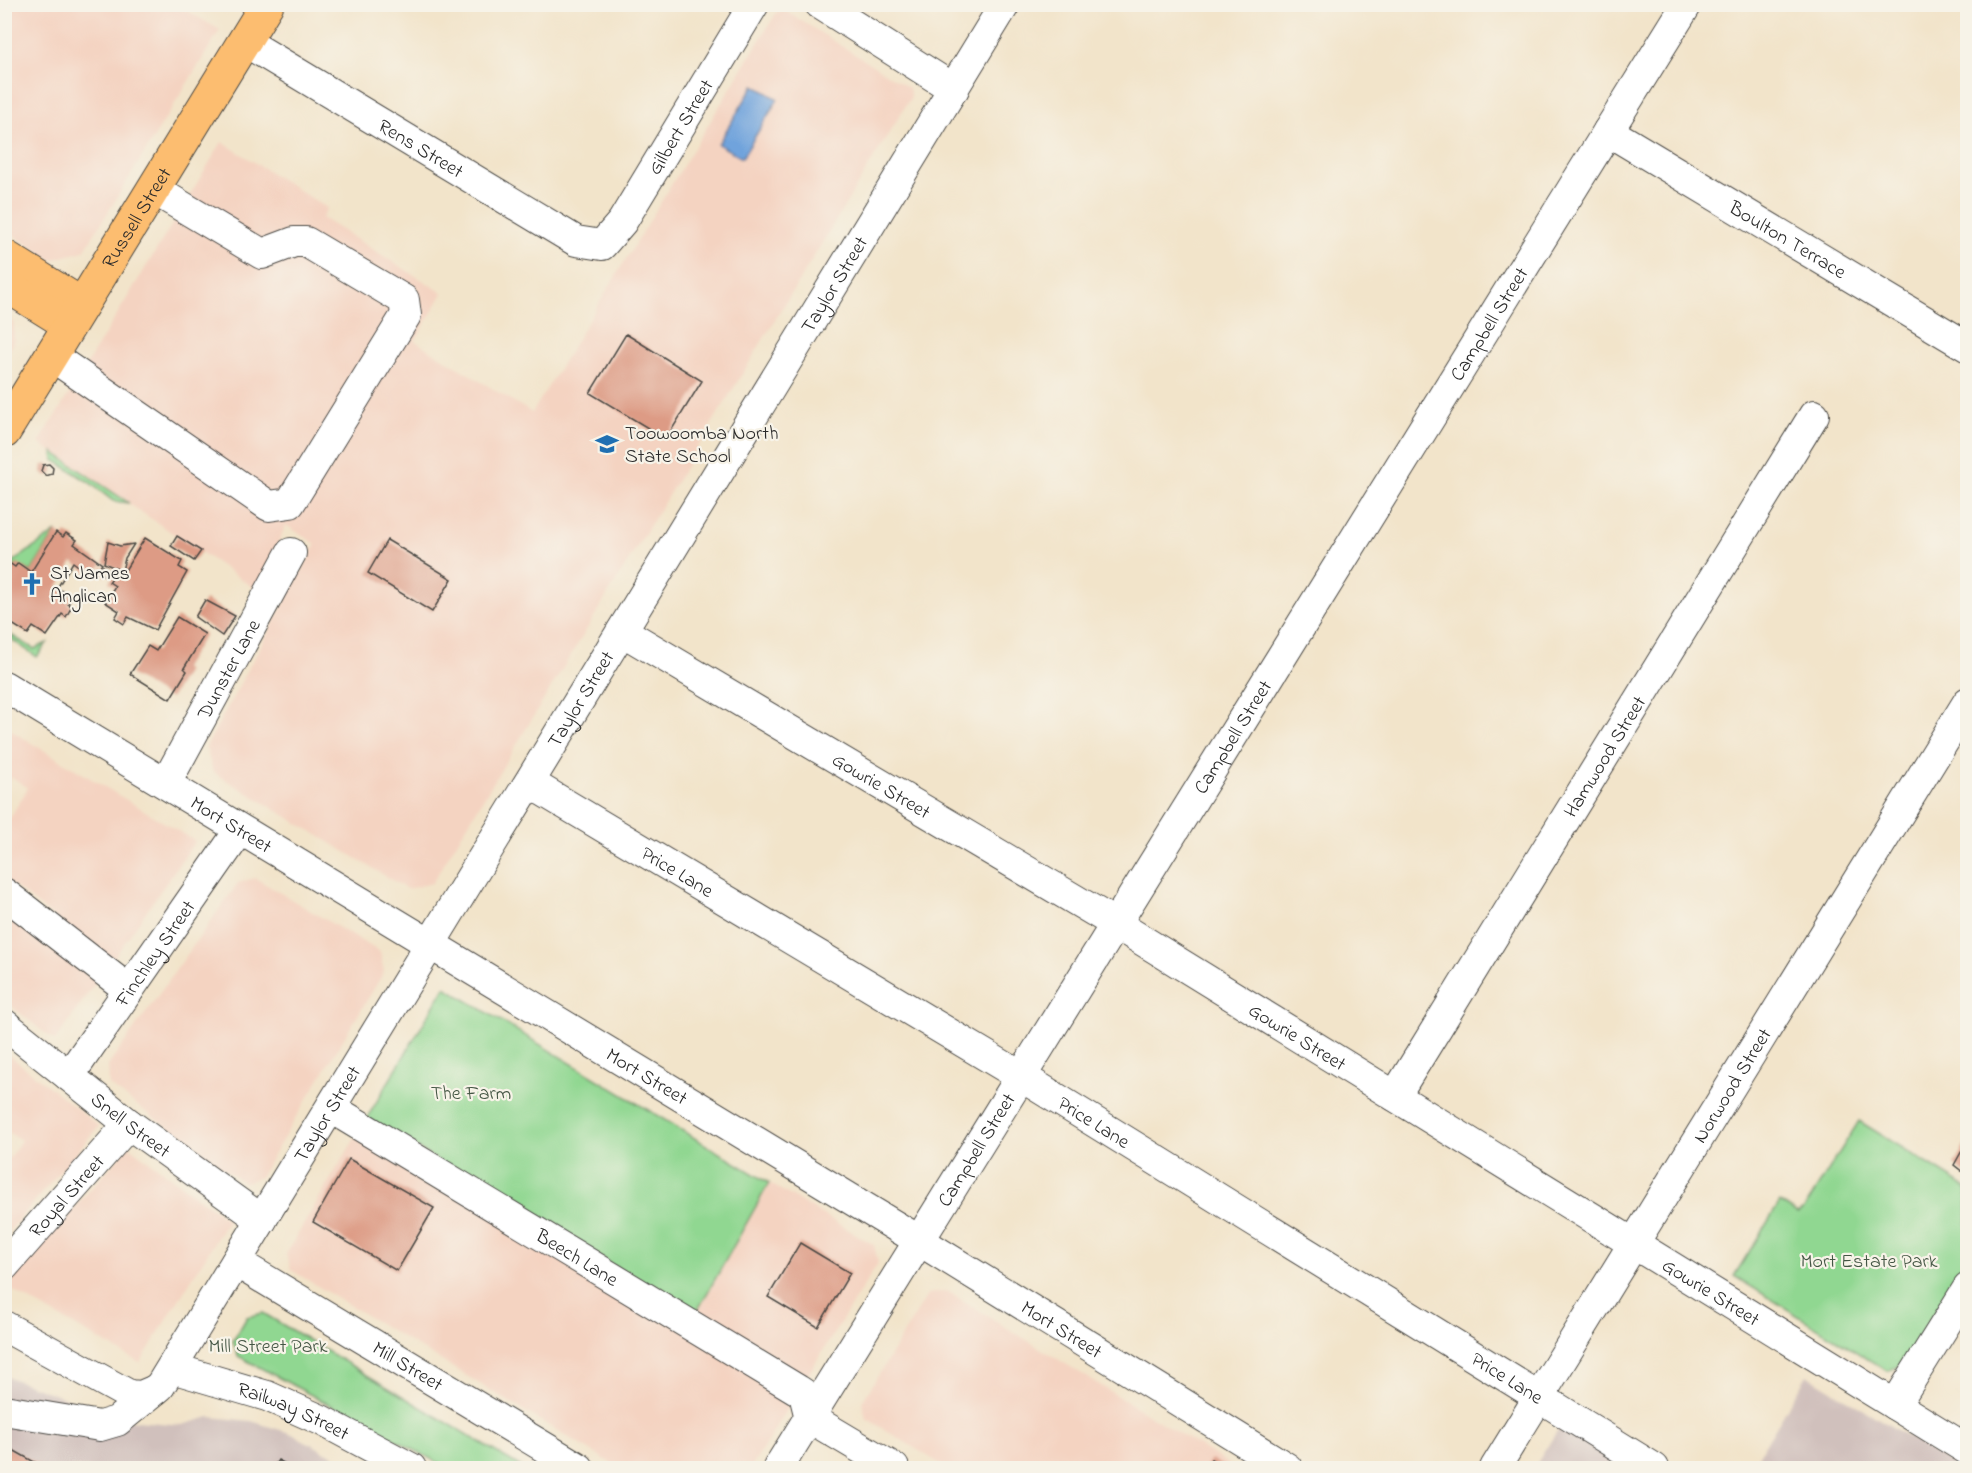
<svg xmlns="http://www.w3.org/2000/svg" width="1972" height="1473" font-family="'Indie Flower',sans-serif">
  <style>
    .built { fill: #f4d3c1 }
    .industrial { fill: #d0c0bc }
    .green { fill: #90d791; stroke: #5e815e; stroke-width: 1.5 }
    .water { fill: #70a3dc; stroke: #4e6784; stroke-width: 1.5 }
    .building { fill: #dd9b85 }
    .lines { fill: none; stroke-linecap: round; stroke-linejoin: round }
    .minor-casing { stroke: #494743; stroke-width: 32 }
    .major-casing { stroke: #494743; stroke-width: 35 }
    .minor { stroke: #fff; stroke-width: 30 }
    .major { stroke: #fcbd6f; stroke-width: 33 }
    .labels { text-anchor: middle; stroke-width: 4.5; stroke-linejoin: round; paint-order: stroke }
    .street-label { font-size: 20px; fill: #2b2b2b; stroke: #f7f3e8 }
    .poi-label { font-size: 20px; fill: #2b2b2b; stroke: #f7f3e8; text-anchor: start }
    .park-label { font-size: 20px; fill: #445644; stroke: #f7f3e8 }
  </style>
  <rect width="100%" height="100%" fill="#f7f3e8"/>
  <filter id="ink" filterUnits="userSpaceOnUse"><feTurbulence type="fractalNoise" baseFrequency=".0167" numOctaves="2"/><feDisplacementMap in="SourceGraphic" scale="12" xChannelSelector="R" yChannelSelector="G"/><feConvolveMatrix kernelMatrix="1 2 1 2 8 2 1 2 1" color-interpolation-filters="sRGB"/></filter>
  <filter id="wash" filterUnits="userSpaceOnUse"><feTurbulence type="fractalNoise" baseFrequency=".008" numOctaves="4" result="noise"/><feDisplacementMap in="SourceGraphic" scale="24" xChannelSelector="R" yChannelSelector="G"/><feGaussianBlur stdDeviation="1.35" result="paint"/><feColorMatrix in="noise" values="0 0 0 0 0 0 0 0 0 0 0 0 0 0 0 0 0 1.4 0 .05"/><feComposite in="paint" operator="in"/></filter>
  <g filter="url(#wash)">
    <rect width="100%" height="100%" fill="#f2e4ca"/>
    <path class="built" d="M 4,5 L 177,5 L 220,30 L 84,251 L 51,260 L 5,230 Z
      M 784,10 L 909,88 L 911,97 L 432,883 L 407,889 L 213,772 L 206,747 L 316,544 L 286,525 L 257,590 L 39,443 L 222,142 L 327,208 L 322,218 L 443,293 L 415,341 L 532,413 L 777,12 Z
      M 5,310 L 14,324 L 14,339 L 5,364 Z
      M 5,727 L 195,841 L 111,962 L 5,879 L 5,826 L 28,788 L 12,777 L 5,788 Z
      M 255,878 L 380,952 L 384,972 L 260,1177 L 244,1183 L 109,1085 L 108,1066 L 238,883 Z
      M 4,906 L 98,979 L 55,1041 L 5,1001 Z
      M 5,1052 L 99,1126 L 5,1236 L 5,1155 L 10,1158 L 21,1140 L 5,1130 Z
      M 358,1133 L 796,1395 L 751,1468 L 619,1468 L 291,1270 L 286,1254 Z
      M 129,1146 L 228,1220 L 140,1363 L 5,1286 Z
      M 769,1183 L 874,1245 L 878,1263 L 804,1381 L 695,1315 Z
      M 947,1291 L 1235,1468 L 947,1468 L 866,1418 L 862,1402 L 928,1294 Z"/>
    <path class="industrial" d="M 1807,1375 L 1959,1468 L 1751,1468 Z
      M 8,1377 L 102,1412 L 115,1419 L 182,1425 L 210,1417 L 251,1421 L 290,1433 L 356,1468 L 5,1468 L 4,1383 Z
      M 1564,1420 L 1642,1468 L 1534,1468 Z"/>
    <path class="green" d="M 53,452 L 129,503 L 113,501 L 89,482 L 54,460 Z
      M 56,532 L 31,572 L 18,564 L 15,567 L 10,564 Z
      M 4,631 L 34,649 L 47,643 L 37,657 L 5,635 Z
      M 445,987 L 769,1183 L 695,1315 L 367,1118 Z
      M 1859,1121 L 1967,1188 L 1967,1260 L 1903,1364 L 1887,1371 L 1734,1276 L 1780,1202 L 1797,1213 L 1804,1209 Z
      M 263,1313 L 523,1468 L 448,1468 L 238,1356 L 233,1341 L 247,1317 Z"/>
    <path class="water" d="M 754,85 L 778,99 L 742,158 L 718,144 Z"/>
    <g id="blocks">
      <path class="building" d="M 626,334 L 702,381 L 666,439 L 590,393 Z
        M 49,464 L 53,468 L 52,474 L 46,476 L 41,471 L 43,465 Z
        M 56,532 L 63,537 L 66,533 L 77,540 L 74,544 L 102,564 L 94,575 L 90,575 L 73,562 L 57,588 L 72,597 L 68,604 L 72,606 L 66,617 L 62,614 L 47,636 L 33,627 L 28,634 L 4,619 L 7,610 L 4,609 L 5,560 L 15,567 L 18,563 L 31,572 Z
        M 177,536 L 201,551 L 194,561 L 171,546 Z
        M 145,538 L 182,561 L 179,567 L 187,572 L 155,630 L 128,617 L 124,624 L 115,618 L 119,611 L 105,602 L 115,586 L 109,582 L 116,572 L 122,575 Z
        M 387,540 L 452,579 L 432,612 L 368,573 Z
        M 108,542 L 120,546 L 134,544 L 125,558 L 122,571 L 104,563 Z
        M 103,566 L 109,570 L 105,576 L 99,572 Z
        M 205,600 L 235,616 L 222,636 L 195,617 Z
        M 177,617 L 205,634 L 184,668 L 187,671 L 170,699 L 130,674 L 148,646 L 156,651 Z
        M 1968,1140 L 1968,1176 L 1954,1165 Z
        M 349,1159 L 434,1208 L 397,1271 L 313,1222 Z
        M 800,1243 L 850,1273 L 818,1327 L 768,1297 Z
        M 4,1445 L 45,1468 L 4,1468 Z
        M 1211,1459 L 1226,1468 L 1205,1468 Z
        M 278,1460 L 293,1468 L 273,1468 Z"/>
    </g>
  </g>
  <g filter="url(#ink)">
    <use href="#blocks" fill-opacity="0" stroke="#494743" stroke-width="1.5"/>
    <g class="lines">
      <g class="minor-casing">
        <g id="minor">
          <path d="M 820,4 L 954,89"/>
          <path id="s1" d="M 244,41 L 576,241 L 602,245 L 622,222 L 754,4"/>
          <path id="s2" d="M 1608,131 L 1968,347"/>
          <path d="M 50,355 L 269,506 L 290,503 L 406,315 L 404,300 L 306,242 L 294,242 L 262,254 L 153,189"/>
          <path id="s3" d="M 622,631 L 1116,924 L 1968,1450"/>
          <path id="s4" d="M 4,686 L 920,1241 L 1287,1468"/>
          <path id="s5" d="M 166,783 L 291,553"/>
          <path id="s6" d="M 530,783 L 1022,1077 L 1654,1468"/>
          <path d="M 4,893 L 129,990"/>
          <path id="s7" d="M 4,1024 L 129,1124 L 262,1220"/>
          <path id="s8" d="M 69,1076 L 240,830"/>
          <path id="s9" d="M 1395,1096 L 1814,415"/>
          <path id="s10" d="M 331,1108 L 798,1390 L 804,1394 L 810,1418 L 894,1468"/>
          <path id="s11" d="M 236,1262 L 579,1468"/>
          <path id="s12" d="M 4,1266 L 129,1124"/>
          <path d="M 4,1326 L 129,1395 L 141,1396 L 155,1390"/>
          <path id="s13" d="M 172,1368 L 267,1396 L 321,1420 L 411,1468"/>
          <path d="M 1895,1405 L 1968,1288"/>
          <path id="s14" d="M 4,1410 L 100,1426 L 117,1421 L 160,1386 L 1005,4"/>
          <path id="s15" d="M 778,1468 L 1687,4"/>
          <path id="s16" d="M 1495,1468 L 1968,702"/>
        </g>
      </g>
      <g class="major-casing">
        <g id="major">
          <path d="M 4,256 L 81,304"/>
          <path d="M 4,284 L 57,317"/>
          <path id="s17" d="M 4,432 L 267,4"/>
        </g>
      </g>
      <use href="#minor" class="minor"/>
      <use href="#major" class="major"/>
    </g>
  </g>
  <defs>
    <g id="school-bare" transform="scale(1.8)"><path d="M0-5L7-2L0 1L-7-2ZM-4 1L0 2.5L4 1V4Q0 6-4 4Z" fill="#1f6fb2" stroke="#f7f3e8" stroke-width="2.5" paint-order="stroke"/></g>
    <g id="church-bare" transform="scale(1.8)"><path d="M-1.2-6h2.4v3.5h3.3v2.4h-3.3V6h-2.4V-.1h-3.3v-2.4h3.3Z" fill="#1f6fb2" stroke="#f7f3e8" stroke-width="2.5" paint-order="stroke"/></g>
  </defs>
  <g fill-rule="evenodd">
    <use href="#school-bare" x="607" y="444"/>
    <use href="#church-bare" x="32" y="584"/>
  </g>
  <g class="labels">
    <g class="street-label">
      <text dy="7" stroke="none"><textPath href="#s1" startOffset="556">Gilbert Street</textPath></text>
      <text dy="7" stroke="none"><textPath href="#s1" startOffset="207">Rens Street</textPath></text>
      <text dy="7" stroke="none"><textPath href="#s17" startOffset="252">Russell Street</textPath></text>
      <text dy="7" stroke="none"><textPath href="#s2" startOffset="210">Boulton Terrace</textPath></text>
      <text dy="7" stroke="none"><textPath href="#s14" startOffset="1462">Taylor Street</textPath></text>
      <text dy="7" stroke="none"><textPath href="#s15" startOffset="1347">Campbell Street</textPath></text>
      <text dy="7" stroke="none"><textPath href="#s5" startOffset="130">Dunster Lane</textPath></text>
      <text dy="7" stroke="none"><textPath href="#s14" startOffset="976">Taylor Street</textPath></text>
      <text dy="7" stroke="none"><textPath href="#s15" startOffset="861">Campbell Street</textPath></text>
      <text dy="7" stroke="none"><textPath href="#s9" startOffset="399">Hamwood Street</textPath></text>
      <text dy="7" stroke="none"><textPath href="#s3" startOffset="302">Gowrie Street</textPath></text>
      <text dy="7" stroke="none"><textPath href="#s4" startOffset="266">Mort Street</textPath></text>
      <text dy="7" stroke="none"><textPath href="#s6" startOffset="172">Price Lane</textPath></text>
      <text dy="7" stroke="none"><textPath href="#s8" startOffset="150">Finchley Street</textPath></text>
      <text dy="7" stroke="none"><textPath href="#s3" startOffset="788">Gowrie Street</textPath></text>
      <text dy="7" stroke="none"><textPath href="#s4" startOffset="752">Mort Street</textPath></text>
      <text dy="7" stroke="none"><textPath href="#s16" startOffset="450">Norwood Street</textPath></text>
      <text dy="7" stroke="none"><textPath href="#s14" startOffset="490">Taylor Street</textPath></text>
      <text dy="7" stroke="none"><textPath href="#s6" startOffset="658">Price Lane</textPath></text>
      <text dy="7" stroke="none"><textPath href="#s7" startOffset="162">Snell Street</textPath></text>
      <text dy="7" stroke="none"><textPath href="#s15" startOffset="375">Campbell Street</textPath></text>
      <text dy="7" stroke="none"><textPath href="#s12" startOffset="94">Royal Street</textPath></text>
      <text dy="7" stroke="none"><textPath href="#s10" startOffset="288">Beech Lane</textPath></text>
      <text dy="7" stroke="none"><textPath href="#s3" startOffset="1274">Gowrie Street</textPath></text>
      <text dy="7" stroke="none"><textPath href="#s4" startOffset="1238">Mort Street</textPath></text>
      <text dy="7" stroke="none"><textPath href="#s11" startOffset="201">Mill Street</textPath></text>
      <text dy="7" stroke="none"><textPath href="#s6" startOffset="1144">Price Lane</textPath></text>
      <text dy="7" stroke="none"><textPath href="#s13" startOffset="129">Railway Street</textPath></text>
    </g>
    <g class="poi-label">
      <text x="625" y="439">Toowoomba North<tspan x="625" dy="23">State School</tspan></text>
      <text x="50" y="579">St James<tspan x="50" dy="23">Anglican</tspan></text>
    </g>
    <g class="park-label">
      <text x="471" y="1099">The Farm</text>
      <text x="1869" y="1267">Mort Estate Park</text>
      <text x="268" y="1352">Mill Street Park</text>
    </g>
  </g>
  <rect width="1972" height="1473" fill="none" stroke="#f7f3e8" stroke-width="24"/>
</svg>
